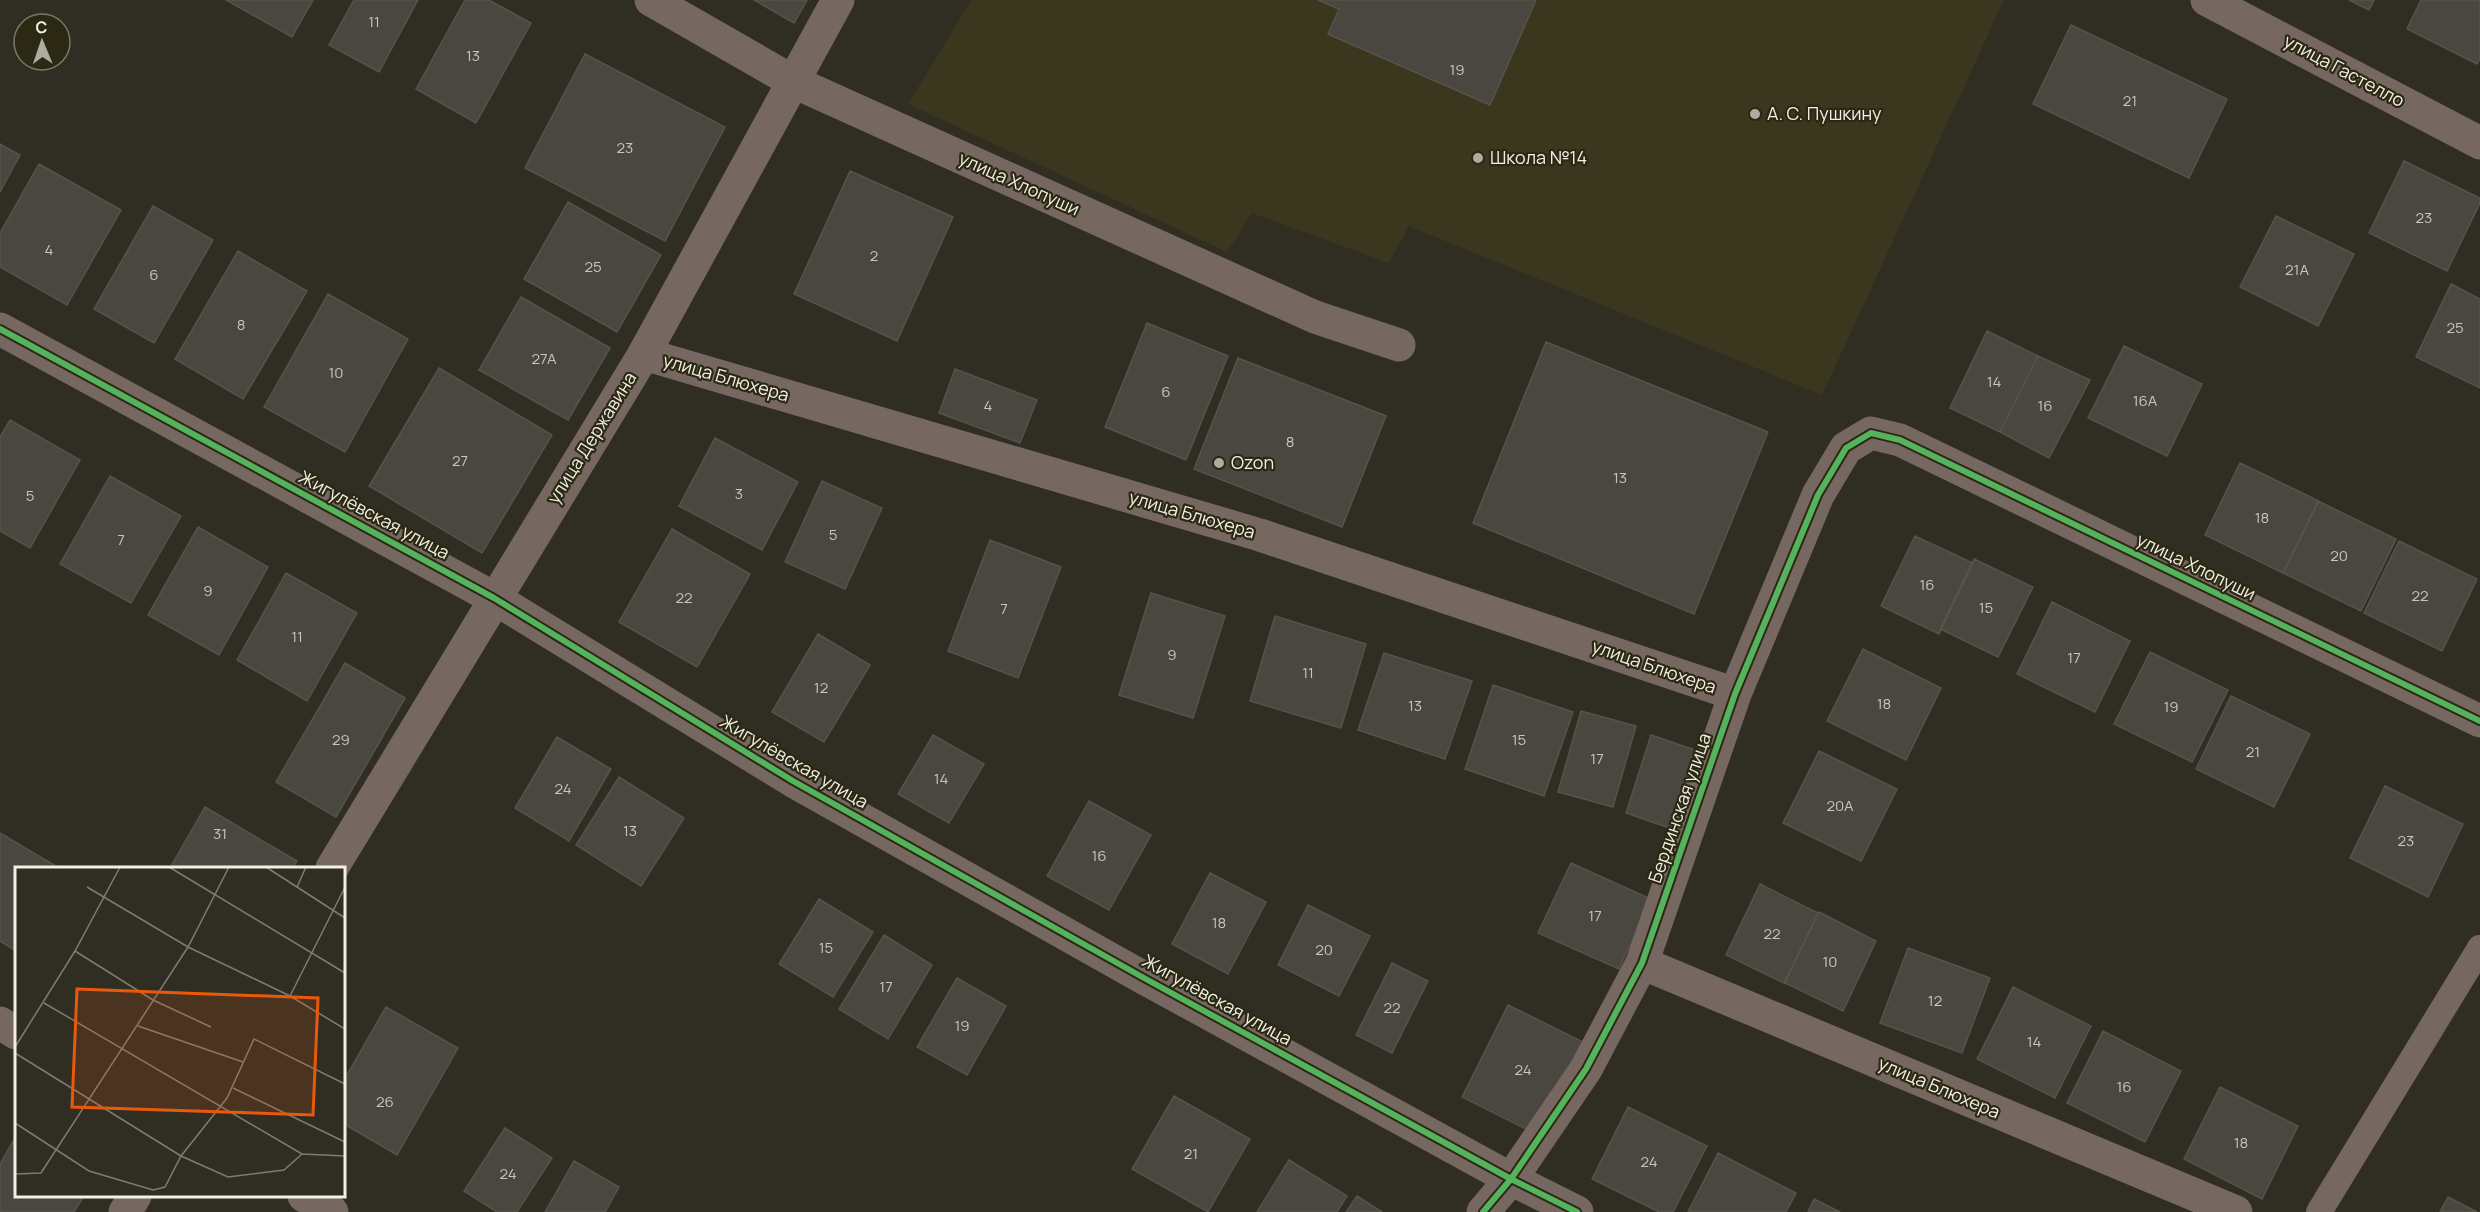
<svg xmlns="http://www.w3.org/2000/svg" width="2480" height="1212" font-family="Manrope,sans-serif">
  <style>
    .built { fill: #3b371e }
    .building { fill: #49473f; stroke: #55534a; stroke-width: 1.5 }
    .lines { fill: none; stroke-linecap: round; stroke-linejoin: round }
    .service { stroke: #766860; stroke-width: 26 }
    .minor { stroke: #766860; stroke-width: 33 }
    .tertiary { stroke: #766860; stroke-width: 33 }
    .cycleway-casing { stroke: #2b2814; stroke-width: 10 }
    .cycleway { stroke: #56b35d; stroke-width: 6 }
    .poi-dot { fill: #aeaca0; stroke: #2b2814; stroke-width: 2 }
    .labels { text-anchor: middle; stroke-width: 4.5; stroke-linejoin: round; paint-order: stroke }
    .number-label { font-size: 15px; fill: #c8c6bb }
    .street-label { font-size: 18px; fill: #f2f0e4; stroke: #2b2814 }
    .poi-label { font-size: 18px; fill: #f2f0e4; stroke: #2b2814; text-anchor: start }
    .inset-road { fill: none; stroke: #7e7c70; stroke-width: 1.5 }
    .view { fill: #e8590c; fill-opacity: 0.15; stroke: #e8590c; stroke-width: 3 }
    .inset-edge { fill: none; stroke: #f2f0e4; stroke-width: 3 }
  </style>
  <rect width="100%" height="100%" fill="#302e23"/>
  <path class="built" d="M 971,0 L 2004,0 L 1822,395 L 1409,226 L 1389,263 L 1252,213 L 1227,252 L 908,104 Z"/>
  <path class="building" d="M 226,0 L 313,0 L 292,37 Z
    M 354,0 L 418,0 L 379,72 L 329,45 Z
    M 465,0 L 489,0 L 531,23 L 476,123 L 416,89 Z
    M 754,0 L 807,0 L 794,23 Z
    M 1318,0 L 1536,0 L 1490,105 L 1328,34 L 1339,9 Z
    M 2349,0 L 2374,0 L 2369,10 Z
    M 2421,0 L 2480,0 L 2480,58 L 2477,64 L 2407,29 Z
    M 2071,25 L 2227,99 L 2189,178 L 2033,104 Z
    M 585,54 L 725,127 L 665,241 L 525,168 Z
    M 0,144 L 20,155 L 0,192 Z
    M 2404,161 L 2480,198 L 2480,203 L 2447,271 L 2369,233 Z
    M 39,164 L 121,210 L 67,305 L 0,267 L 0,233 Z
    M 850,171 L 953,217 L 897,341 L 794,294 Z
    M 568,202 L 661,255 L 617,332 L 524,279 Z
    M 153,206 L 213,240 L 154,343 L 94,309 Z
    M 2276,216 L 2354,254 L 2318,326 L 2240,287 Z
    M 238,251 L 307,291 L 243,399 L 175,359 Z
    M 2451,284 L 2480,299 L 2480,388 L 2416,357 Z
    M 328,294 L 408,339 L 345,452 L 264,407 Z
    M 521,297 L 610,348 L 568,420 L 479,370 Z
    M 1147,323 L 1228,356 L 1186,460 L 1105,427 Z
    M 1987,331 L 2038,356 L 2000,432 L 1950,408 Z
    M 1546,342 L 1768,432 L 1694,614 L 1473,523 Z
    M 2124,346 L 2202,384 L 2167,456 L 2088,418 Z
    M 2038,356 L 2090,380 L 2049,458 L 2000,432 Z
    M 1238,358 L 1386,416 L 1342,527 L 1194,469 Z
    M 439,368 L 552,435 L 482,553 L 369,486 Z
    M 955,369 L 1037,400 L 1020,443 L 939,413 Z
    M 10,420 L 80,460 L 30,548 L 0,531 L 0,437 Z
    M 715,438 L 798,482 L 762,550 L 679,506 Z
    M 2240,463 L 2319,501 L 2283,573 L 2205,535 Z
    M 110,476 L 181,516 L 131,603 L 60,564 Z
    M 822,481 L 882,508 L 845,589 L 785,562 Z
    M 2318,501 L 2396,539 L 2361,611 L 2283,573 Z
    M 198,527 L 268,567 L 219,655 L 148,615 Z
    M 672,529 L 750,574 L 697,667 L 619,622 Z
    M 1915,536 L 1973,563 L 1939,634 L 1881,606 Z
    M 990,540 L 1061,567 L 1018,678 L 948,651 Z
    M 2399,541 L 2477,579 L 2442,651 L 2364,613 Z
    M 1974,559 L 2033,587 L 1998,657 L 1940,629 Z
    M 286,573 L 357,613 L 307,701 L 237,660 Z
    M 1151,593 L 1225,616 L 1193,718 L 1119,695 Z
    M 2052,602 L 2130,641 L 2095,712 L 2017,674 Z
    M 1275,616 L 1366,644 L 1341,728 L 1250,701 Z
    M 818,634 L 870,665 L 824,742 L 772,712 Z
    M 1863,649 L 1941,688 L 1906,760 L 1827,721 Z
    M 2150,652 L 2228,690 L 2192,762 L 2114,724 Z
    M 1384,653 L 1472,681 L 1445,759 L 1358,730 Z
    M 345,663 L 405,698 L 336,817 L 276,782 Z
    M 1493,685 L 1573,712 L 1544,796 L 1465,769 Z
    M 2231,696 L 2310,734 L 2274,807 L 2196,769 Z
    M 1581,711 L 1636,726 L 1613,807 L 1558,792 Z
    M 933,735 L 984,764 L 949,823 L 898,794 Z
    M 1651,735 L 1704,753 L 1678,831 L 1626,813 Z
    M 557,737 L 611,769 L 569,841 L 515,808 Z
    M 1819,751 L 1897,789 L 1861,861 L 1783,823 Z
    M 619,777 L 684,818 L 641,886 L 576,845 Z
    M 2385,786 L 2463,824 L 2428,897 L 2350,858 Z
    M 1089,801 L 1151,835 L 1109,910 L 1047,876 Z
    M 205,807 L 297,861 L 293,868 L 170,868 Z
    M 0,833 L 59,868 L 16,868 L 16,951 L 0,941 Z
    M 1571,863 L 1651,899 L 1619,969 L 1538,933 Z
    M 1210,873 L 1266,902 L 1228,974 L 1172,944 Z
    M 1760,884 L 1818,913 L 1784,983 L 1726,955 Z
    M 819,899 L 873,932 L 833,997 L 779,964 Z
    M 1308,905 L 1370,936 L 1339,996 L 1278,965 Z
    M 1819,912 L 1876,941 L 1843,1011 L 1785,983 Z
    M 884,935 L 932,965 L 888,1039 L 839,1009 Z
    M 1908,948 L 1990,978 L 1962,1053 L 1880,1023 Z
    M 1392,963 L 1428,981 L 1392,1053 L 1356,1035 Z
    M 957,978 L 1006,1006 L 967,1075 L 917,1047 Z
    M 2013,987 L 2091,1026 L 2055,1098 L 1977,1059 Z
    M 1508,1005 L 1585,1043 L 1538,1135 L 1462,1097 Z
    M 386,1007 L 458,1048 L 397,1155 L 344,1124 L 344,1080 Z
    M 2103,1031 L 2181,1071 L 2145,1142 L 2067,1103 Z
    M 2220,1087 L 2298,1126 L 2262,1199 L 2184,1159 Z
    M 1174,1096 L 1250,1139 L 1208,1212 L 1132,1169 Z
    M 1628,1107 L 1707,1146 L 1673,1212 L 1659,1212 L 1592,1179 Z
    M 505,1128 L 552,1158 L 517,1212 L 497,1212 L 464,1191 Z
    M 16,1136 L 16,1196 L 84,1196 L 74,1212 L 0,1212 L 0,1164 Z
    M 1718,1153 L 1796,1193 L 1786,1212 L 1688,1212 Z
    M 1289,1160 L 1347,1196 L 1337,1212 L 1257,1212 Z
    M 574,1161 L 619,1187 L 605,1212 L 545,1212 Z
    M 1357,1196 L 1382,1212 L 1346,1212 Z
    M 2448,1197 L 2477,1212 L 2440,1212 Z
    M 1814,1199 L 1840,1212 L 1808,1212 Z"/>
  <g class="lines">
    <path class="service" d="M 2319,1212 L 2480,948"/>
    <path class="minor" d="M 651,0 L 794,82 L 1315,317 L 1399,345
      M 0,329 L 494,598 L 793,781 L 1144,978 L 1511,1179 L 1577,1212
      M 644,354 L 1260,535 L 1735,694
      M 1642,963 L 2236,1212
      M 0,1023 L 16,1033
      M 304,1196 L 332,1212
      M 1483,1212 L 1511,1179 L 1586,1069 L 1642,963 L 1735,694 L 1818,495 L 1846,448 L 1871,433 L 1900,440 L 2480,721"/>
    <path class="tertiary" d="M 2207,0 L 2480,143
      M 332,868 L 644,354 L 838,0
      M 125,1212 L 135,1196"/>
    <g class="cycleway-casing">
      <path id="cycleway" d="M 0,329 L 494,598 L 793,781 L 1144,978 L 1511,1179 L 1577,1212
        M 1483,1212 L 1511,1179 L 1586,1069 L 1642,963 L 1735,694 L 1818,495 L 1846,448 L 1871,433 L 1900,440 L 2480,721"/>
    </g>
    <use href="#cycleway" class="cycleway"/>
  </g>
  <g class="poi-dot">
    <circle cx="1755" cy="114" r="6"/>
    <circle cx="1478" cy="158" r="6"/>
    <circle cx="1219" cy="463" r="6"/>
  </g>
  <g class="labels">
    <g class="number-label">
      <text x="374" y="27">11</text>
      <text x="473" y="61">13</text>
      <text x="1457" y="75">19</text>
      <text x="2130" y="106">21</text>
      <text x="625" y="153">23</text>
      <text x="2424" y="223">23</text>
      <text x="49" y="255">4</text>
      <text x="874" y="261">2</text>
      <text x="593" y="272">25</text>
      <text x="2297" y="275">21А</text>
      <text x="154" y="280">6</text>
      <text x="241" y="330">8</text>
      <text x="2455" y="333">25</text>
      <text x="544" y="364">27А</text>
      <text x="336" y="378">10</text>
      <text x="1994" y="387">14</text>
      <text x="1166" y="397">6</text>
      <text x="2145" y="406">16А</text>
      <text x="988" y="411">4</text>
      <text x="2045" y="411">16</text>
      <text x="1290" y="447">8</text>
      <text x="460" y="466">27</text>
      <text x="1620" y="483">13</text>
      <text x="739" y="499">3</text>
      <text x="30" y="501">5</text>
      <text x="2262" y="523">18</text>
      <text x="833" y="540">5</text>
      <text x="121" y="545">7</text>
      <text x="2339" y="561">20</text>
      <text x="1927" y="590">16</text>
      <text x="208" y="596">9</text>
      <text x="2420" y="601">22</text>
      <text x="684" y="603">22</text>
      <text x="1986" y="613">15</text>
      <text x="1004" y="614">7</text>
      <text x="297" y="642">11</text>
      <text x="1172" y="660">9</text>
      <text x="2074" y="663">17</text>
      <text x="1308" y="678">11</text>
      <text x="821" y="693">12</text>
      <text x="1884" y="709">18</text>
      <text x="1415" y="711">13</text>
      <text x="2171" y="712">19</text>
      <text x="341" y="745">29</text>
      <text x="1519" y="745">15</text>
      <text x="2253" y="757">21</text>
      <text x="1597" y="764">17</text>
      <text x="941" y="784">14</text>
      <text x="563" y="794">24</text>
      <text x="1840" y="811">20А</text>
      <text x="630" y="836">13</text>
      <text x="220" y="839">31</text>
      <text x="2406" y="846">23</text>
      <text x="1099" y="861">16</text>
      <text x="1595" y="921">17</text>
      <text x="1219" y="928">18</text>
      <text x="1772" y="939">22</text>
      <text x="826" y="953">15</text>
      <text x="1324" y="955">20</text>
      <text x="1830" y="967">10</text>
      <text x="886" y="992">17</text>
      <text x="1935" y="1006">12</text>
      <text x="1392" y="1013">22</text>
      <text x="962" y="1031">19</text>
      <text x="2034" y="1047">14</text>
      <text x="1523" y="1075">24</text>
      <text x="2124" y="1092">16</text>
      <text x="385" y="1107">26</text>
      <text x="2241" y="1148">18</text>
      <text x="1191" y="1159">21</text>
      <text x="1649" y="1167">24</text>
      <text x="508" y="1179">24</text>
    </g>
    <g class="street-label">
      <text transform="translate(2344 71) rotate(28)" y="6">улица Гастелло</text>
      <text transform="translate(1019 184) rotate(24)" y="6">улица Хлопуши</text>
      <text transform="translate(726 378) rotate(16)" y="6">улица Блюхера</text>
      <text transform="translate(592 438) rotate(-58)" y="6">улица Державина</text>
      <text transform="translate(374 515) rotate(28)" y="6">Жигулёвская улица</text>
      <text transform="translate(1192 515) rotate(16)" y="6">улица Блюхера</text>
      <text transform="translate(2196 567) rotate(26)" y="6">улица Хлопуши</text>
      <text transform="translate(1654 667) rotate(19)" y="6">улица Блюхера</text>
      <text transform="translate(794 762) rotate(30)" y="6">Жигулёвская улица</text>
      <text transform="translate(1680 808) rotate(-71)" y="6">Бердинская улица</text>
      <text transform="translate(1217 1000) rotate(29)" y="6">Жигулёвская улица</text>
      <text transform="translate(1939 1088) rotate(23)" y="6">улица Блюхера</text>
    </g>
    <g class="poi-label">
      <text x="1767" y="120">А. С. Пушкину</text>
      <text x="1490" y="164">Школа №14</text>
      <text x="1231" y="469">Ozon</text>
    </g>
  </g>
  <g transform="translate(15 867)">
    <rect width="330" height="330" fill="#302e23"/>
    <path class="inset-road" d="M 154,0 L 330,106M 251,0 L 330,51M 72,20 L 173,80 L 275,129 L 330,162M 282,20 L 291,0M 60,84 L 138,133 L 196,160M 275,129 L 330,20M 29,136 L 287,287 L 330,289M 123,159 L 228,195M 0,180 L 60,84 L 105,0M 0,186 L 166,289 L 213,310 L 269,303 L 287,287M 218,221 L 330,275M 0,256 L 74,304 L 138,323 L 150,320 L 166,289 L 212,231 L 239,172 L 330,217M 0,307 L 26,306 L 173,80 L 214,0"/>
    <path class="view" d="M 62,122 L 303,131 L 298,248 L 57,240 Z"/>
    <rect width="330" height="330" class="inset-edge"/>
  </g>
  <g transform="translate(42 42) rotate(358)"><circle r="28" fill="#2b2814" stroke="#7b7867" stroke-width="1.5"/>
  <path d="M0-4.5L10 22L0 15L-10 22Z" fill="#aeaca0"/>
  <text y="-9" font-size="16" font-weight="bold" text-anchor="middle" fill="#f2f0e4">С</text>
  </g>
</svg>
